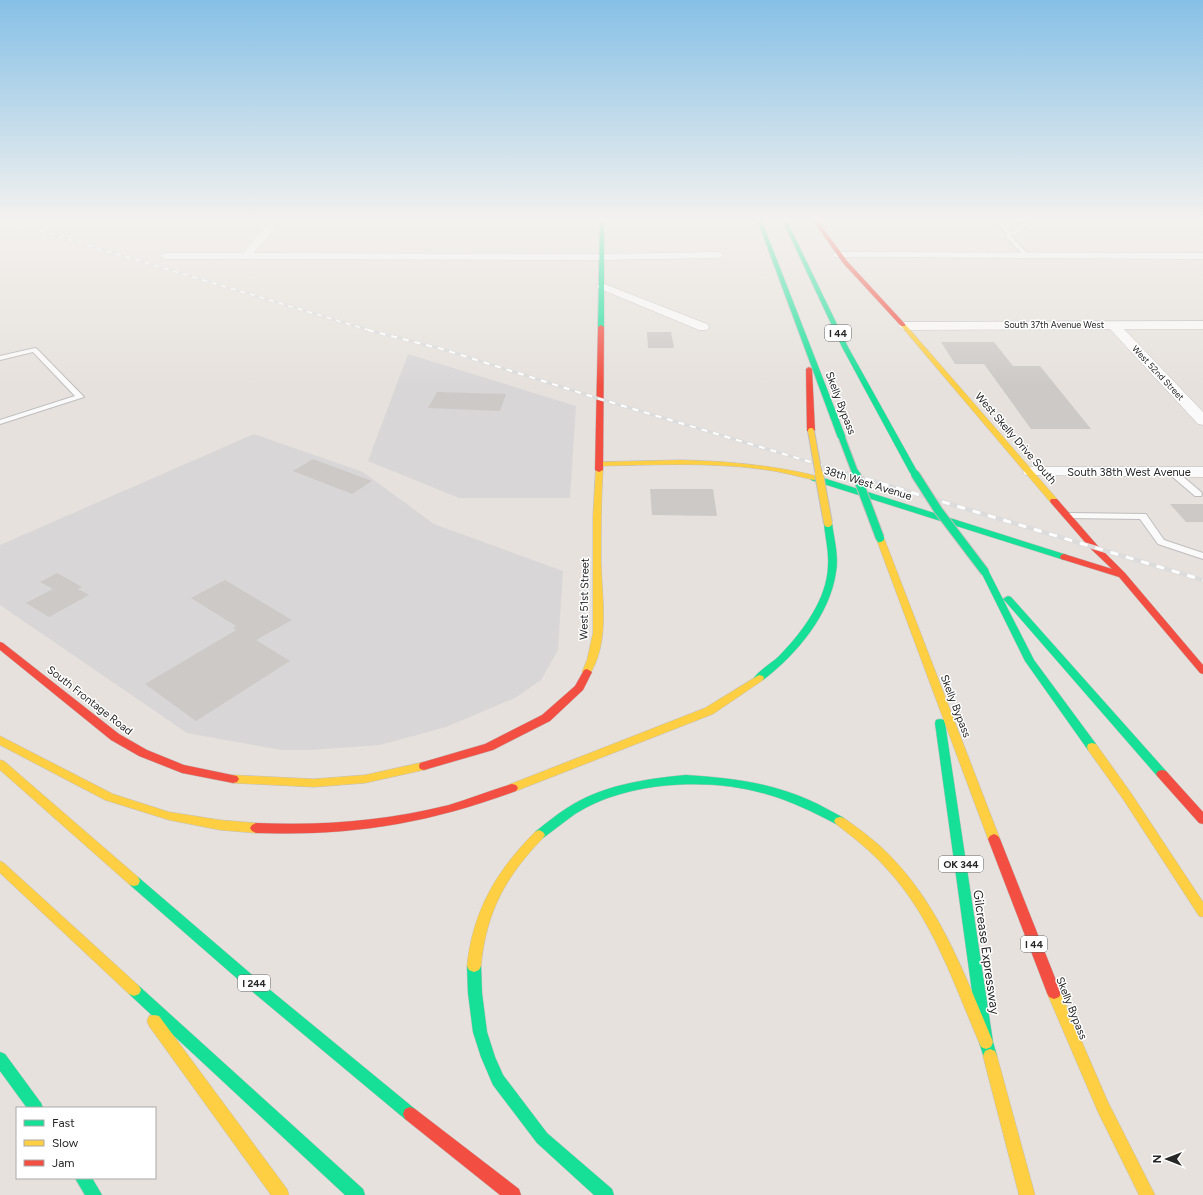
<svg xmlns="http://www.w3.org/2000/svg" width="1203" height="1195" font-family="Figtree,sans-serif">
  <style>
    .industrial { fill: #d9d6d8 }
    .building { fill: #ccc9c6 }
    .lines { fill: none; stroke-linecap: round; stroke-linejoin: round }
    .lane-casing { stroke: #bfbdbe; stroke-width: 2 }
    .street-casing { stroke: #bfbdbe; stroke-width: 1 }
    .fast-casing { stroke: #bfbdbe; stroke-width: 1 }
    .slow-casing { stroke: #bfbdbe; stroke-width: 1 }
    .jam-casing { stroke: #bfbdbe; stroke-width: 1 }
    .lane { fill: #fbfafa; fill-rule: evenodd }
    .street { fill: #fbfafa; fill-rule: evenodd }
    .fast { fill: #16e098; fill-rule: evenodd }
    .slow { fill: #ffcf43; fill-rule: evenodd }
    .jam { fill: #f24e42; fill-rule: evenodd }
    .rail-far2-casing { stroke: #dcdcdd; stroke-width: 2.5 }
    .rail-far1-casing { stroke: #dcdcdd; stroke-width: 3 }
    .rail-casing { stroke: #dcdcdd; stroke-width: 4.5 }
    .rail-far2 { stroke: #fff; stroke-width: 1.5; stroke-dasharray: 5; stroke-linecap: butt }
    .rail-far1 { stroke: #fff; stroke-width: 2; stroke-dasharray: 6; stroke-linecap: butt }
    .rail { stroke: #fff; stroke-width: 3; stroke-dasharray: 8; stroke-linecap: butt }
    .fast-bridge-far1-casing { stroke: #bfbdbb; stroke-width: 8; stroke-linecap: butt }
    .fast-bridge-casing { stroke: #bfbdbb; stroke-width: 10; stroke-linecap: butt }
    .slow-bridge-far1-casing { stroke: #bfbdbb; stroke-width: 8; stroke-linecap: butt }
    .slow-bridge-casing { stroke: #bfbdbb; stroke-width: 10; stroke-linecap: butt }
    .fast-bridge-far1 { stroke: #16e098; stroke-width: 6 }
    .fast-bridge { stroke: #16e098; stroke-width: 8 }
    .slow-bridge-far1 { stroke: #ffcf43; stroke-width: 6 }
    .slow-bridge { stroke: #ffcf43; stroke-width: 8 }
    .labels { text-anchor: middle; stroke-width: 3; stroke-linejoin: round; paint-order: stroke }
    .far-street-label { font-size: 9px; fill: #272727; stroke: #fff }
    .shield { fill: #fff; stroke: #686868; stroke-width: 1 }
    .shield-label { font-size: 10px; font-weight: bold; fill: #272727 }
    .street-label { font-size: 11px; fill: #272727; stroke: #fff }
    .near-street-label { font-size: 13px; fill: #272727; stroke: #fff }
  </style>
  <rect width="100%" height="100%" fill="#e6e1dc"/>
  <path class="industrial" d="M 408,354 L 576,406 L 570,498 L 459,498 L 368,461 Z
    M 254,434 L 363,472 L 434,524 L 563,571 L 558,650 L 541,680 L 515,698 L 446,727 L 380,745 L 310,750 L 281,750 L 187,733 L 0,605 L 0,545 Z"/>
  <path class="building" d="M 647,332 L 671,332 L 674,348 L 648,348 Z
    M 941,342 L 994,342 L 1013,366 L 1040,366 L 1091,429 L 1031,429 L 984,364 L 955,364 Z
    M 437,392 L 506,394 L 500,411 L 428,408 Z
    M 313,459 L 372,481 L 352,494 L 293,471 Z
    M 650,489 L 713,489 L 717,516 L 652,515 Z
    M 1170,504 L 1203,504 L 1203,522 L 1186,522 Z
    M 57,573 L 82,587 L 78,589 L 89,595 L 49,617 L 26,603 L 53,589 L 40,582 Z
    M 225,580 L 292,620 L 256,640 L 290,661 L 196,721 L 145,684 L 236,630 L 233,628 L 236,626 L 191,598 Z"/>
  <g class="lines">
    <g class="lane-casing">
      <path id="lane" d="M 997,219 L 1001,219 L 1001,221 L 1011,232 L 1025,223 L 1018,219 L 1030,221 L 1029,225 L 1015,235 L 1011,236 L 1029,255 L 1029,257 L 1025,257 L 1006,237 L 1007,234 L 995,221 Z
        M 35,348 L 37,349 L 84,397 L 0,424 L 0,420 L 75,396 L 33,352 L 0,360 L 0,356 Z
        M 1171,468 L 1174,469 L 1201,492 L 1202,494 L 1201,496 L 1195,496 L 1168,473 L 1167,471 Z
        M 1068,513 L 1146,514 L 1164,540 L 1203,553 L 1203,559 L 1158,544 L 1140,519 L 1065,518 L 1064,516 L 1065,514 Z"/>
    </g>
    <g class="street-casing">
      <path id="street" d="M 272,219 L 282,219 L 254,253 L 600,254 L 719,252 L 724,255 L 719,258 L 600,260 L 165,259 L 160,256 L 165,253 L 243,253 Z
        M 838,252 L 1203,253 L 1203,259 L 834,257 L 833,255 L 834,253 Z
        M 602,283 L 707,324 L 709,327 L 707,330 L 699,330 L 598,288 L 596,286 Z
        M 1203,321 L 1203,329 L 1124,329 L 1203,412 L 1203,425 L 1198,424 L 1110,329 L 904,330 L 898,326 L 904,322 Z
        M 1031,467 L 1203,467 L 1203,477 L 1025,475 L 1023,472 L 1025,469 Z"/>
    </g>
    <g class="fast-casing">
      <path id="fast" d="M 600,219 L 604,219 L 604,327 L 601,329 L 598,327 Z
        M 757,219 L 761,219 L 846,438 L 845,440 L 842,440 L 838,438 Z
        M 782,219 L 786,219 L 848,347 L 917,471 L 916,473 L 910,473 L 909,471 L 842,347 Z
        M 811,476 L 817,476 L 1067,555 L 1068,557 L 1064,560 L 1061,559 L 811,480 Z
        M 825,521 L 828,521 L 832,523 C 834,539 839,556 836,572 C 830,615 796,655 763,680 L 755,680 L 754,678 C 760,669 774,662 781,654 C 803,631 827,599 828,566 C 829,551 825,537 824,523 Z
        M 985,569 L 989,572 L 1034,660 L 1096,744 L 1097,747 L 1096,750 L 1092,751 L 1088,750 L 1025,661 L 981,572 Z
        M 1008,596 L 1011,597 L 1166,771 L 1168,774 L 1166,777 L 1162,778 L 1158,777 L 1005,601 L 1003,599 Z
        M 940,719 L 944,720 L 945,723 L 993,1042 L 997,1056 L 995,1061 L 990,1063 L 985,1061 L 979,1042 L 935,723 L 936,720 Z
        M 686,775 C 730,778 768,782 809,800 C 821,805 832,812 844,818 L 846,821 L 844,824 L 840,825 L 836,824 C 813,812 791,801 766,794 C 709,777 626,781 575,814 C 564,822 554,830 543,838 L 539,840 L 535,838 L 533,835 L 535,832 C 545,824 556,815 567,808 C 602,785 645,779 686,775 Z
        M 134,876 L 138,877 L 258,980 L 415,1109 L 417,1114 L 415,1119 L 410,1121 L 405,1119 L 248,988 L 130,885 L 128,881 L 130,877 Z
        M 474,960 L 479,962 L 481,966 L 482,993 L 487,1032 L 495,1057 L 503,1075 L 547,1133 L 612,1189 L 614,1195 L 594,1195 L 537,1143 L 493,1085 L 481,1057 L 473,1032 L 468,993 L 467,966 L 469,962 Z
        M 134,984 L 139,986 L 363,1189 L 365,1195 L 345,1195 L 129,994 L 127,990 L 129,986 Z
        M 0,1052 L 5,1054 L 41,1103 L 43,1108 L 27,1108 L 0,1071 Z
        M 75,1178 L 92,1178 L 102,1195 L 85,1195 Z"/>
    </g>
    <g class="slow-casing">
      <path id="slow" d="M 901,324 L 905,324 L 1057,499 L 1058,501 L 1057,503 L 1051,503 L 901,326 Z
        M 680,460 C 727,461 771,465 817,476 L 818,478 L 814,480 C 796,476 779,471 760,469 C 707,462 653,465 599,466 L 595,464 L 599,462 Z
        M 596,468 L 602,468 L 603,470 C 601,501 601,532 601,562 C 602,599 610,641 590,674 L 587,675 L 582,672 L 587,660 L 593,633 L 593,516 Z
        M 877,536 L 880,536 L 884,538 L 1000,839 L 998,842 L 994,844 L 990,842 L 988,839 L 876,538 Z
        M 759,675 L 763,676 L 764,678 L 763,680 L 713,714 L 516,791 L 512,792 L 508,791 L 506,788 L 508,785 L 705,708 Z
        M 0,736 L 113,794 L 169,812 L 220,820 L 256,823 L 260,825 L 262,828 L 260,831 L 256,833 L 220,830 L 169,820 L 105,800 L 0,745 Z
        M 1092,743 L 1096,744 L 1131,793 L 1203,902 L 1203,917 L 1199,916 L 1123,799 L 1088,750 L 1087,747 L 1088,744 Z
        M 0,760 L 4,761 L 138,877 L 140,881 L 138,885 L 134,886 L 130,885 L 0,770 Z
        M 424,762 L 428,763 L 429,766 L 428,769 L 365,783 L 314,787 L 233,783 L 229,782 L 227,779 L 229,776 L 233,775 L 314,779 L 365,775 Z
        M 840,817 L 844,818 C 862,831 880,844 895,861 C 942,911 967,980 993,1042 L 991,1047 L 986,1049 L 981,1047 C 954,985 933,918 886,868 C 871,851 854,838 836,824 L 834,821 L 836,818 Z
        M 539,830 L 543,832 L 545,835 L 543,838 C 506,876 486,912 481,966 L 479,970 L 474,972 L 469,970 L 467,966 C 473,911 496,871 535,832 Z
        M 0,861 L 4,863 L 139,986 L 141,990 L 139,994 L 134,996 L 129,994 L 0,873 Z
        M 1054,987 L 1059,989 L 1108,1102 L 1155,1195 L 1139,1195 L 1098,1112 L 1047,993 L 1049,989 Z
        M 154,1015 L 159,1016 L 287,1189 L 289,1195 L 271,1195 L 149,1026 L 147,1021 L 149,1016 Z
        M 990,1049 L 995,1051 L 997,1056 L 1035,1195 L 1019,1195 L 983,1056 L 985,1051 Z"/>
    </g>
    <g class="jam-casing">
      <path id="jam" d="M 812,219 L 816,219 L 847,261 L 905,324 L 905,326 L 901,326 L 843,263 Z
        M 601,325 L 604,327 L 603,470 L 599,472 L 595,470 L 598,327 Z
        M 809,367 L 812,369 L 815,431 L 811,433 L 807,431 L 806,369 Z
        M 1051,499 L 1057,499 L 1097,545 L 1125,573 L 1203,665 L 1203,674 L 1200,673 L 1119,577 L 1061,559 L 1060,557 L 1061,555 L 1064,554 L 1112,569 L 1091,549 L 1051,503 L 1050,501 Z
        M 0,642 L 3,643 L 119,734 L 147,750 L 184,765 L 237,776 L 239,779 L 237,782 L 233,783 L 182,773 L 139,756 L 111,740 L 0,650 Z
        M 587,669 L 592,672 L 583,690 L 550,721 L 493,750 L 424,770 L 420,769 L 419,766 L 420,763 L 485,744 L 542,715 L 575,686 L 584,670 Z
        M 1162,770 L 1166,771 L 1203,812 L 1203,824 L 1199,823 L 1158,777 L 1156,774 L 1158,771 Z
        M 512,784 L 516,785 L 518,788 L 516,791 C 426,824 352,836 256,833 L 252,831 L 250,828 L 252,825 L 256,823 C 321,826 385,821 449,805 C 470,799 491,790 512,784 Z
        M 994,834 L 998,836 L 1000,839 L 1061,993 L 1059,997 L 1054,999 L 1049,997 L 1047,993 L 988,839 L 990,836 Z
        M 410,1107 L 415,1109 L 519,1189 L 521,1195 L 500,1195 L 405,1119 L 403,1114 L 405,1109 Z"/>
    </g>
    <use href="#lane" class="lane"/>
    <use href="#street" class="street"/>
    <use href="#fast" class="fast"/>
    <use href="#slow" class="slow"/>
    <use href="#jam" class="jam"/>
    <g class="rail-far2-casing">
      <path id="rail-far2" d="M 1,219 L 372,331"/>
    </g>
    <g class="rail-far1-casing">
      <path id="rail-far1" d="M 368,330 L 442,349 L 600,399 L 854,475"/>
    </g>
    <g class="rail-casing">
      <path id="rail" d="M 850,474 L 1203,580"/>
    </g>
    <use href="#rail-far2" class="rail-far2"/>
    <use href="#rail-far1" class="rail-far1"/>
    <use href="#rail" class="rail"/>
    <g class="fast-bridge-far1-casing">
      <path id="fast-bridge-far1" d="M 842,438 L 856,475
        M 913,471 L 916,475"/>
    </g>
    <g class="fast-bridge-casing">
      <path id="fast-bridge" d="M 856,474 L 880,538
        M 915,474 L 938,510 L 985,572"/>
    </g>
    <g class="slow-bridge-far1-casing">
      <path id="slow-bridge-far1" d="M 811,431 L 819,475"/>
    </g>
    <g class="slow-bridge-casing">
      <path id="slow-bridge" d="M 819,474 L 828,523"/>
    </g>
    <use href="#fast-bridge-far1" class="fast-bridge-far1"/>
    <use href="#fast-bridge" class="fast-bridge"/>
    <use href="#slow-bridge-far1" class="slow-bridge-far1"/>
    <use href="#slow-bridge" class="slow-bridge"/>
  </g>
  <linearGradient id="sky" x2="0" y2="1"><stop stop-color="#86c0e6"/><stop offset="0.57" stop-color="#f4f2ef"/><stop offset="1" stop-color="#f4f2ef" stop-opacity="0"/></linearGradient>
  <rect width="1203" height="386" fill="url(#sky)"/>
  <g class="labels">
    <g class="far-street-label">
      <text x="1054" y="328">South 37th Avenue West</text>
      <text transform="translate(1158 373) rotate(47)" y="3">West 52nd Street</text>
    </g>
    <g class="shield">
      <rect x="825" y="325" width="26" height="16" rx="3"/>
      <rect x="939" y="856" width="44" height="16" rx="3"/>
      <rect x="1021" y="936" width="26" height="16" rx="3"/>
      <rect x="238" y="975" width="32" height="16" rx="3"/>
    </g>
    <g class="shield-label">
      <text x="838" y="337">I 44</text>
      <text x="961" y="868">OK 344</text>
      <text x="1034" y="948">I 44</text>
      <text x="254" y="987">I 244</text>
    </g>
    <g class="street-label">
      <text transform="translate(841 403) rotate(69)" y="4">Skelly Bypass</text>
      <text transform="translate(1016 438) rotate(49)" y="4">West Skelly Drive South</text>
      <text x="1129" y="476">South 38th West Avenue</text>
      <text transform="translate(868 483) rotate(17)" y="4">38th West Avenue</text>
      <text transform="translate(584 599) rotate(-89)" y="4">West 51st Street</text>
      <text transform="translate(90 700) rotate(38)" y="4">South Frontage Road</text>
      <text transform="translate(956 706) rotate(69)" y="4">Skelly Bypass</text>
      <text transform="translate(1072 1008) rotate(68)" y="4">Skelly Bypass</text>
    </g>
    <g class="near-street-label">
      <text transform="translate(987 952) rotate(82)" y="5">Gilcrease Expressway</text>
    </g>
  </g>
  <rect x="16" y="1107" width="140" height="72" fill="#ffffff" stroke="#a9a9a9"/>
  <rect x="24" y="1120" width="20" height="6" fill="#16e098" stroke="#a9a9a9"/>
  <text x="52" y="1127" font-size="12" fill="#272727">Fast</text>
  <rect x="24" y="1140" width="20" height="6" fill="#ffcf43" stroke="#a9a9a9"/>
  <text x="52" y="1147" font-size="12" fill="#272727">Slow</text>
  <rect x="24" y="1160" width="20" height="6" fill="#f24e42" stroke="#a9a9a9"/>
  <text x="52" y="1167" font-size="12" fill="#272727">Jam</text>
  <g transform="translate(1167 1159) rotate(270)" stroke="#ffffff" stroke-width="3" paint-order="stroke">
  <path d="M0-3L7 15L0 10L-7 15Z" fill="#272727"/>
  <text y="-6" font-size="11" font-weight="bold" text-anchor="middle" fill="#272727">N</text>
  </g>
</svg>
